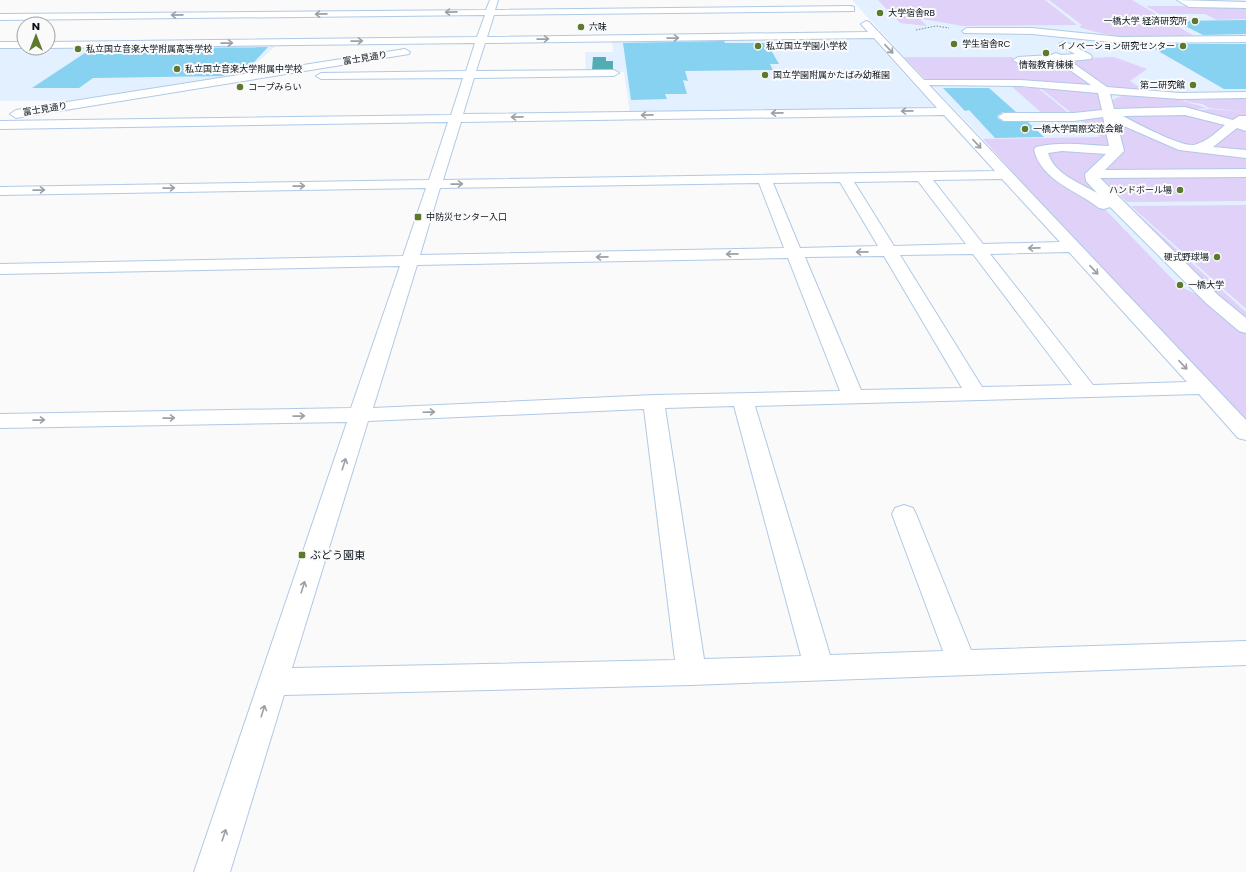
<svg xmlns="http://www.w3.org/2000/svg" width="1246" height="872" font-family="Poppins,'Noto Sans JP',sans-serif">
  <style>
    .built { fill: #e3f0ff }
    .green { fill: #dfd1f7 }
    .water { fill: #52acb3 }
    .building { fill: #87d1f1 }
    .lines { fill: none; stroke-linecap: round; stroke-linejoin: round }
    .minor-casing { stroke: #afc9e6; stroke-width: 2 }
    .path { stroke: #82878c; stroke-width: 1; stroke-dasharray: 1.5 1.5; stroke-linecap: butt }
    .minor { fill: #fff; fill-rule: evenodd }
    .oneway { stroke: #9da1a5 }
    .poi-dot { fill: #5c792e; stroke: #fafafa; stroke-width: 1.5 }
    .labels { text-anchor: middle; stroke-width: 4; stroke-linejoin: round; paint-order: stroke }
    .far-poi-label { font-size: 9px; fill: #0a131d; stroke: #fafafa; text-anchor: start }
    .far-street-label { font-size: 9px; fill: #0a131d; stroke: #fafafa }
    .poi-label { font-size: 11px; fill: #0a131d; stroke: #fafafa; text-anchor: start }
  </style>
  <rect width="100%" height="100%" fill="#fafafa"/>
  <path class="built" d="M 852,0 L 1246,0 L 1246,432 L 983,139 L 904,57 Z
    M 870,36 L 937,110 L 630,114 L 624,72 L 586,72 L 585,52 L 613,52 L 612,39 Z
    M 279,43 L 244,74 L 66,101 L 0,101 L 0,46 L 48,48 Z"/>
  <path class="green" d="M 878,0 L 1045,0 L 1077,25 L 963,26 L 922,19 L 913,12 L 927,26 L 900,23 Z
    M 1049,0 L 1132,0 L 1196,37 C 1157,39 1116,40 1079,27 L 1082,25 Z
    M 1146,6 L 1246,6 L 1246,19 L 1217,20 L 1205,14 L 1159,14 Z
    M 904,57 L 1012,57 L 1017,62 L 1059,59 L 1098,88 L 1019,82 L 1015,79 L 925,79 Z
    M 1114,57 L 1147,69 L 1130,81 L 1148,93 L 1104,89 L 1062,59 Z
    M 1009,84 L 1019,84 L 1024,88 L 1038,88 L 1071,115 L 1044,115 Z
    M 1021,84 L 1101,90 L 1105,112 L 1074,115 L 1039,87 L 1025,87 Z
    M 1142,93 L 1179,97 C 1186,105 1197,103 1206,108 L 1185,111 L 1110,112 L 1113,100 L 1123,95 Z
    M 1246,96 L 1246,112 L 1209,108 L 1202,104 L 1187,102 L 1182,97 L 1201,100 Z
    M 1209,109 L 1246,112 L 1246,118 L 1234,123 L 1188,112 Z
    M 1186,112 L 1232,123 L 1226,131 L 1191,148 L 1178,144 L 1112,114 Z
    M 1111,115 L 1175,145 L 1246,155 L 1246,173 L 1096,173 L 1120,152 Z
    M 1105,116 L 1112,148 L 1035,149 L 1037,158 L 1050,173 L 1095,199 L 1179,286 L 1210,301 L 1246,332 L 1246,432 L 983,139 L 1100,137 L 1077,118 Z
    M 1237,124 L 1246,127 L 1246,153 L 1197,149 Z
    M 1064,149 L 1111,152 L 1089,170 L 1088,180 L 1198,289 L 1187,284 L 1101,197 L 1058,172 L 1048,159 L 1046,151 Z
    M 1246,175 L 1246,201 L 1127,202 L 1099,176 Z
    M 1097,177 L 1246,312 L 1246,323 Z
    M 1246,205 L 1246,309 L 1131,206 Z"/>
  <path class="water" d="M 593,57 L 606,57 L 606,61 L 613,61 L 613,70 L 592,70 Z"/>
  <path class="building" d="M 1246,20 L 1246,34 L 1203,35 L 1175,21 Z
    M 724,41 L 725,43 L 767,43 L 779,64 L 770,64 L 773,70 L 685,71 L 688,81 L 683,80 L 687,94 L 665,94 L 667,99 L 631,100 L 623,43 Z
    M 1146,44 L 1246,44 L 1246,89 L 1224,89 Z
    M 268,47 L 246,71 L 228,71 L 223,76 L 93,78 L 79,88 L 32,88 L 91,49 Z
    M 943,88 L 989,88 L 1016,112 L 1003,112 L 997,116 L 997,118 L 1004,122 L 1028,122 L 1044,137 L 995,138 L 969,110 L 965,111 Z"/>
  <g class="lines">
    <g class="minor-casing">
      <path id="minor" d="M 490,0 L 498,0 L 495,10 L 851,6 L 854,7 L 854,11 L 494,15 L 487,37 L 868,32 L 861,24 L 866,21 L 869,22 L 924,80 L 1020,80 L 1091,85 L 1057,61 L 1018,63 L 1013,60 L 1018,57 L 1051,55 L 1056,53 L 1061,55 L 1075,54 L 1061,46 L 1059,44 L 1064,41 L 1091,55 L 1092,57 L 1091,59 L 1070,61 L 1107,87 L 1180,93 L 1246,92 L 1246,98 L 1180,99 L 1110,94 L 1114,109 L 1185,107 L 1233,120 L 1239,116 L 1246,116 L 1246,131 L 1237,128 L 1213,147 L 1246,150 L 1246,158 L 1179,150 L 1117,123 L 1124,151 L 1105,170 L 1246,169 L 1246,177 L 1100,178 L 1218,295 L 1246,318 L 1246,333 L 1239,331 L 1206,303 L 1110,207 L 1104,209 L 1099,208 C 1076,190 1042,181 1034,150 L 1036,147 C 1061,141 1085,145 1109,146 L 1103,117 L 1074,121 L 1004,121 L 998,117 L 1004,113 L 1074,113 L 1102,110 L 1098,93 L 1020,86 L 929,85 L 1246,420 L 1246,440 L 1238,438 L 1199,394 L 755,406 L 830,655 L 943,651 L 892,514 L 895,508 L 904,505 L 913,508 L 916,514 L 971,650 L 1246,641 L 1246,665 L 691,685 L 284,695 L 230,872 L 194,872 L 347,422 L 0,428 L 0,414 L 351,408 L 400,266 L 0,274 L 0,264 L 403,256 L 426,188 L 0,195 L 0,187 L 429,180 L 448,122 L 0,129 L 0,121 L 451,115 L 463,78 L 321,79 L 316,76 L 321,73 L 466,71 L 475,43 L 48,48 L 48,42 L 477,37 L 485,15 L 0,20 L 0,14 L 486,10 ZM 874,38 L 937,108 L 463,114 L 474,78 L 614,76 L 619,73 L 614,70 L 476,71 L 485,43 ZM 944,115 L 995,171 L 443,180 L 461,122 ZM 1185,115 L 1225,125 C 1216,133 1206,142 1194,145 C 1181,147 1136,123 1123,116 ZM 1062,151 L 1106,154 L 1085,174 L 1086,181 L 1097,193 C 1080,183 1054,174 1048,153 ZM 1002,179 L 1060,242 L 983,244 L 933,180 ZM 918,181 L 966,244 L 894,246 L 854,182 ZM 840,182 L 878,246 L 800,248 L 773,183 ZM 759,183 L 784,248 L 420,255 L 440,188 ZM 1069,252 L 1187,382 L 1093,385 L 990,254 ZM 973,254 L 1072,385 L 982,387 L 900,255 ZM 884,256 L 962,388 L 861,390 L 805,257 ZM 788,258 L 840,391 L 654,395 L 373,408 L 417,265 ZM 734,406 L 801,656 L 704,659 L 665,408 ZM 644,409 L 675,660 L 292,668 L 368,421 Z
        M 1177,0 L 1246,2 L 1246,8 L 1189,7 Z
        M 967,28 L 1032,28 L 1120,37 L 1246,36 L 1246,42 L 1120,43 L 1032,34 L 964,33 L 962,31 Z
        M 0,42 L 24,42 L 24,48 L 0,48 Z
        M 405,49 L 410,52 L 409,54 L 16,118 L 10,114 L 16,110 Z"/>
    </g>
    <path class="path" d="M 916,30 L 936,26 L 949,28"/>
    <use href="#minor" class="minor"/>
  </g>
  <defs><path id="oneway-shaft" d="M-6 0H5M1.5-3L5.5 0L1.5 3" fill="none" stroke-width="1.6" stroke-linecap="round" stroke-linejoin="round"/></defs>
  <g class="oneway">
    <use href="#oneway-shaft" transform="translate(451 12) rotate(179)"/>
    <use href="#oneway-shaft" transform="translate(321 14) rotate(179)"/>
    <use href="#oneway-shaft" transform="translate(177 15) rotate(179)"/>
    <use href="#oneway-shaft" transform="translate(673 38) rotate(-1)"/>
    <use href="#oneway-shaft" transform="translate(543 39) rotate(-1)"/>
    <use href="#oneway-shaft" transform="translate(357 41) rotate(-1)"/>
    <use href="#oneway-shaft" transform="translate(227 43) rotate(-1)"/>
    <use href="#oneway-shaft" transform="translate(889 49) rotate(47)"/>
    <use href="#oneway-shaft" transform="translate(907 111) rotate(179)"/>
    <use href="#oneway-shaft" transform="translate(777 113) rotate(179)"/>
    <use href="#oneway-shaft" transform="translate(647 115) rotate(179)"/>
    <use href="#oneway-shaft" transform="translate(517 117) rotate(179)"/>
    <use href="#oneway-shaft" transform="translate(977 144) rotate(47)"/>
    <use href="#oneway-shaft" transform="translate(457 184) rotate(-1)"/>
    <use href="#oneway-shaft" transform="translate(299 186) rotate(-1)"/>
    <use href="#oneway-shaft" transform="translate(169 188) rotate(-1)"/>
    <use href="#oneway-shaft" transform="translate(39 190) rotate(-1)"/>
    <use href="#oneway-shaft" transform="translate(1034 248) rotate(179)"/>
    <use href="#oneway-shaft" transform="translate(862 252) rotate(179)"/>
    <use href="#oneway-shaft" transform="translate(732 254) rotate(179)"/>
    <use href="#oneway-shaft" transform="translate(602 257) rotate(179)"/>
    <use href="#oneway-shaft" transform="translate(1094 270) rotate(47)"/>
    <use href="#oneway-shaft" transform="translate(1183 365) rotate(47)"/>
    <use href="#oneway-shaft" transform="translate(429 412) rotate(-2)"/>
    <use href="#oneway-shaft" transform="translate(299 416) rotate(-1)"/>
    <use href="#oneway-shaft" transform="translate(169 418) rotate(-1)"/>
    <use href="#oneway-shaft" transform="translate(39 420) rotate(-1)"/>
    <use href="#oneway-shaft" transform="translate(344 464) rotate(-72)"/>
    <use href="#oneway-shaft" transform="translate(303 587) rotate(-72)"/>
    <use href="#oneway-shaft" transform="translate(263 711) rotate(-72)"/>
    <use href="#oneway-shaft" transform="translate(224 835) rotate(-72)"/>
  </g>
  <g class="poi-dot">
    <circle cx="880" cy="13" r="4"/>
    <circle cx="1195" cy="21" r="4"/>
    <circle cx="581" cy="27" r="4"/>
    <circle cx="954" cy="44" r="4"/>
    <circle cx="758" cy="46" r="4"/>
    <circle cx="1183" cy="46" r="4"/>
    <circle cx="78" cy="49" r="4"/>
    <circle cx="1046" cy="53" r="4"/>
    <circle cx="177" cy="69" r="4"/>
    <circle cx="765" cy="75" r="4"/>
    <circle cx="1193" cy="85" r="4"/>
    <circle cx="240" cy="87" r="4"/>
    <circle cx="1025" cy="129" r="4"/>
    <circle cx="1180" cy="190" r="4"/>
    <rect x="414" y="213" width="8" height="8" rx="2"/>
    <circle cx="1217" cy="257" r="4"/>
    <circle cx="1180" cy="285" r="4"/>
    <rect x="298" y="551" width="8" height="8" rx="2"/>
  </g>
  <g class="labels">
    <g class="far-poi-label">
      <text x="888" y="16">大学宿舎RB</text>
      <text x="1187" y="24" text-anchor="end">一橋大学 経済研究所</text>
      <text x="589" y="30">六味</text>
      <text x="962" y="47">学生宿舎RC</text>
      <text x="766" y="49">私立国立学園小学校</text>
      <text x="1175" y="49" text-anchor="end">イノベーション研究センター</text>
      <text x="86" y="52">私立国立音楽大学附属高等学校</text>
      <text x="1046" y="68" text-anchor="middle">情報教育棟棟</text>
      <text x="185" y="72">私立国立音楽大学附属中学校</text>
      <text x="773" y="78">国立学園附属かたばみ幼稚園</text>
      <text x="1185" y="88" text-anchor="end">第二研究館</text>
      <text x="248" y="90">コープみらい</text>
      <text x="1033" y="132">一橋大学国際交流会館</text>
      <text x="1172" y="193" text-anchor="end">ハンドボール場</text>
      <text x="426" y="220">中防災センター入口</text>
      <text x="1209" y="260" text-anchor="end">硬式野球場</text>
      <text x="1188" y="288">一橋大学</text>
    </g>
    <g class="far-street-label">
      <text transform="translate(365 58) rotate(-9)" y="3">富士見通り</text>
      <text transform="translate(45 109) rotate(-9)" y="3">富士見通り</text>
    </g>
    <g class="poi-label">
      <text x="310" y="559">ぶどう園東</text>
    </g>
  </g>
  <g transform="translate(36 36)"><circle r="19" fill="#fafafa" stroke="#9a9ea2"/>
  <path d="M0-3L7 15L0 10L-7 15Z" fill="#5c792e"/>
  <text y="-6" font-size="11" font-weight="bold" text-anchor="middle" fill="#0a131d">N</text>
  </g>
</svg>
